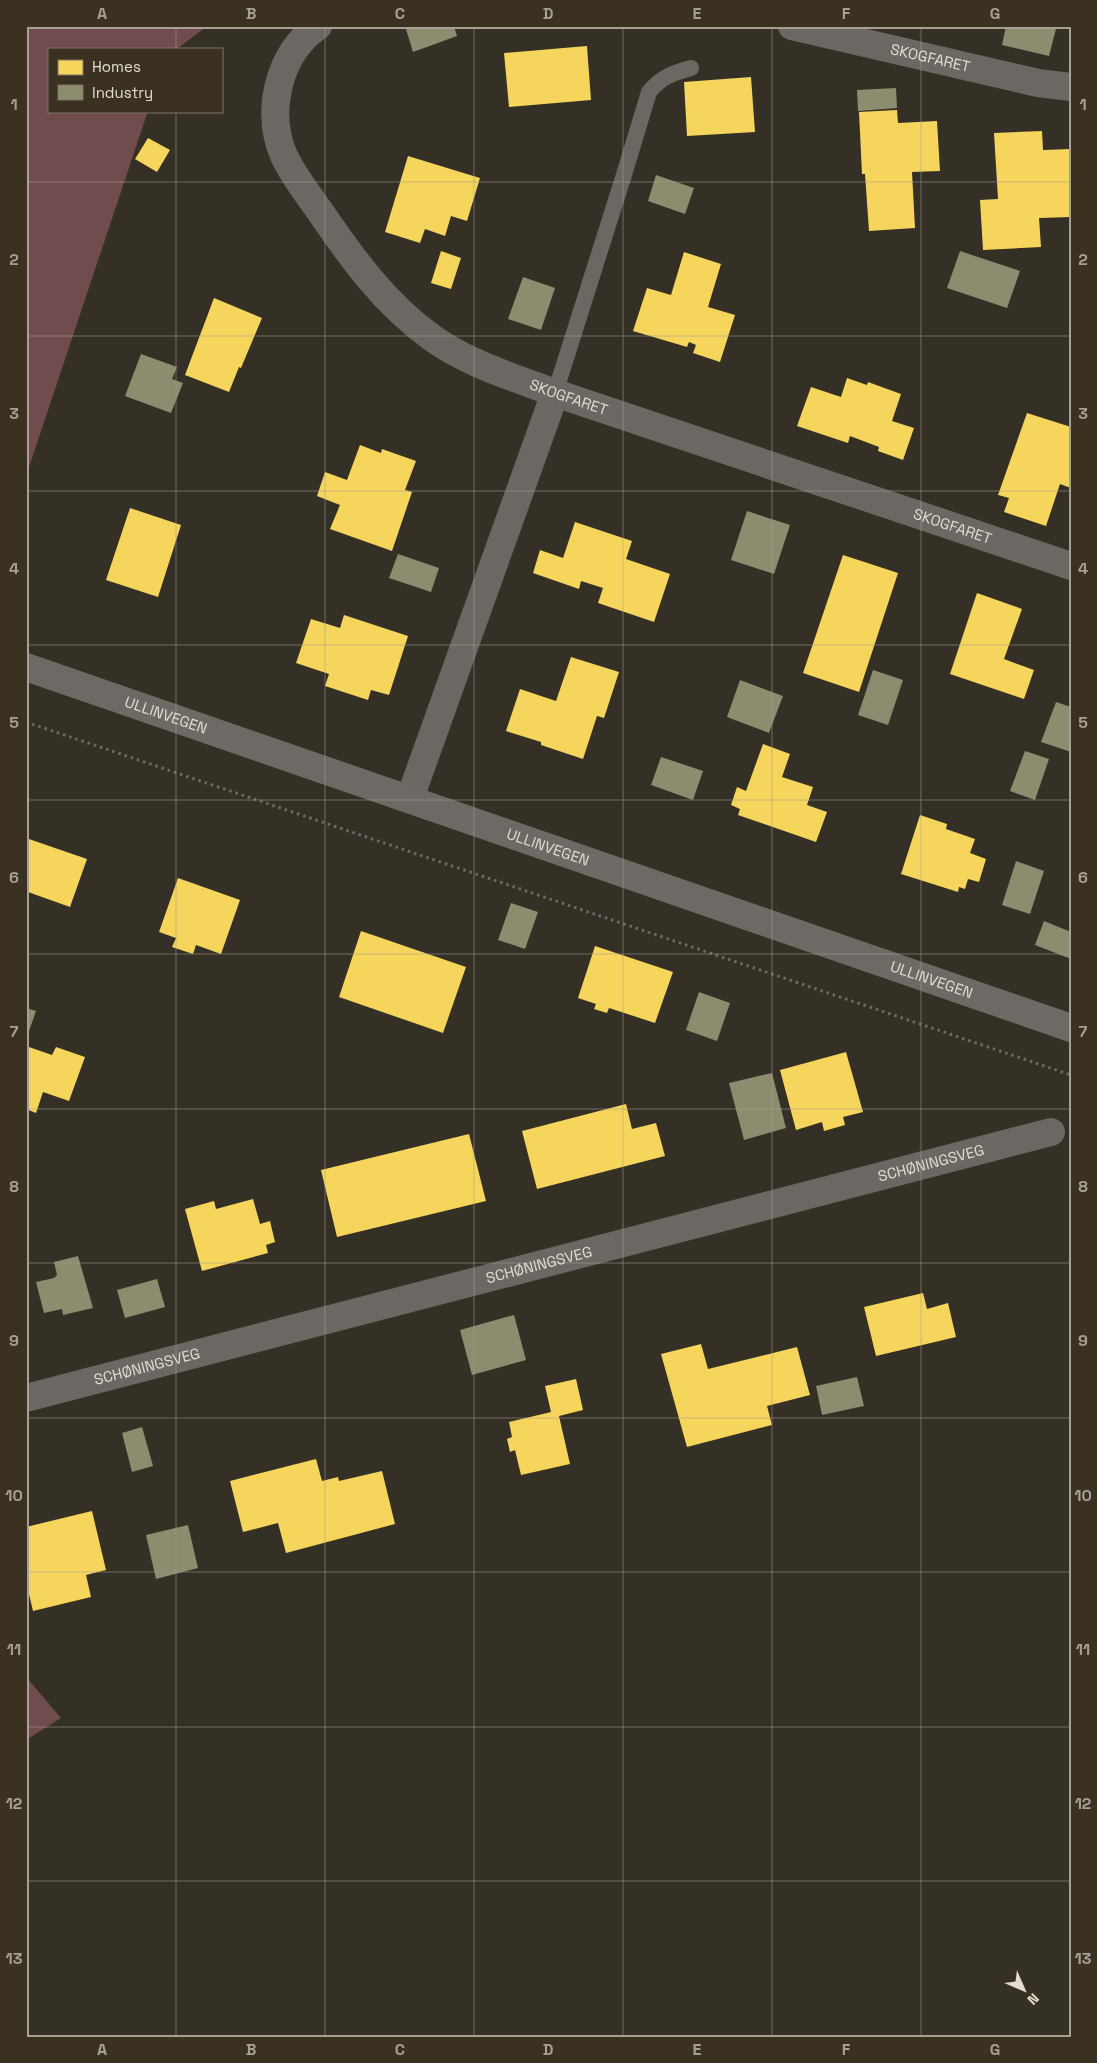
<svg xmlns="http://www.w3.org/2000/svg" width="1097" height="2063" font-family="'Space Grotesk',sans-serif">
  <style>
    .green { fill: #704c4e }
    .homes { fill: #f6d55c }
    .industry { fill: #8c8c6e }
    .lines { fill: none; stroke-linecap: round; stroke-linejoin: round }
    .path { stroke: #6d6a66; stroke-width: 3; stroke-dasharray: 2.5 4; stroke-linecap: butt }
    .service { stroke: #6b6763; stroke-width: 16 }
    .minor { stroke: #6b6763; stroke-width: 28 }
    .secondary { stroke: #6d6964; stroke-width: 28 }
    .grid { fill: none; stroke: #a5a096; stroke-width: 1; stroke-opacity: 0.55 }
    .labels { text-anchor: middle; stroke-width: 5; stroke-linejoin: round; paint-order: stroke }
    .street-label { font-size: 15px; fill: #e2dcd2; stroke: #3b3120 }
    .neatline { fill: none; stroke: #a5a096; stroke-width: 2 }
    .grid-label { font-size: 16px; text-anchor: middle; font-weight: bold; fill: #a5a096 }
  </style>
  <rect width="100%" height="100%" fill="#353026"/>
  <path class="green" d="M 26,26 L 207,26 L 177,49 L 49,49 L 49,111 L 148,111 L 26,476 Z
    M 26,1677 L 61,1718 L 26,1740 Z"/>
  <path class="homes" d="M 587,46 L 591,100 L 509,107 L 504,53 Z
    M 751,77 L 755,132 L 687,136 L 684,82 Z
    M 897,110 L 898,123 L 937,121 L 940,171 L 912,172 L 915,228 L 869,231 L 865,174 L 862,174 L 859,112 Z
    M 1042,131 L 1043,150 L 1071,149 L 1071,217 L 1039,218 L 1041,247 L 983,250 L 980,200 L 998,199 L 994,133 Z
    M 148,138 L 170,150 L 157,172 L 135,159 Z
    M 408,156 L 480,178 L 467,221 L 451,216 L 445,236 L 425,229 L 420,243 L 385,232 Z
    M 441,251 L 461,258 L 451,289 L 431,283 Z
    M 684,252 L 721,264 L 708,307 L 735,315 L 720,362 L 693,353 L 696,345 L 689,342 L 687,347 L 633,331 L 647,288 L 671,295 Z
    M 214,298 L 262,318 L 241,368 L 239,367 L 229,392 L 185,375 Z
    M 847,378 L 867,385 L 868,382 L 901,394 L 892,421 L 914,428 L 903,460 L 878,451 L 879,447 L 850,436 L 848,443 L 797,426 L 811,387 L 841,397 Z
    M 1027,413 L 1071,427 L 1071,488 L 1060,484 L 1046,526 L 1004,512 L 1009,498 L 998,495 Z
    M 360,445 L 381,453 L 382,449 L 416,461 L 405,490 L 412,492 L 392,551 L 330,529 L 340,505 L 317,496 L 325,472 L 347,480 Z
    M 130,508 L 181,525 L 158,597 L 106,580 Z
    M 575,522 L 632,541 L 626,559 L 670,574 L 654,622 L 598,603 L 603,588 L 581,581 L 579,589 L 533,573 L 540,550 L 563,558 Z
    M 843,555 L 898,573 L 859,692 L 803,673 Z
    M 977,593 L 1022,609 L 1004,659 L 1034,670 L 1024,699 L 950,674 Z
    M 344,615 L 408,636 L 389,695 L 371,690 L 368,700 L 325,686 L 329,674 L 296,663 L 311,619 L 340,628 Z
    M 571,657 L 619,672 L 604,718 L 597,716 L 583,759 L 541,745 L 541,742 L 506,731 L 520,689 L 556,701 Z
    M 763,744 L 790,754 L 782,777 L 813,787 L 807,805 L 827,812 L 816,842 L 738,815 L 740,809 L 731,805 L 737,787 L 746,791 Z
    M 920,815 L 947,824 L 946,829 L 975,839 L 970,853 L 986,859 L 979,882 L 968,879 L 965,889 L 959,887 L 958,892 L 901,874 Z
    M 26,838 L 87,859 L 70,907 L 28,892 L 26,897 Z
    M 178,878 L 240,900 L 221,954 L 196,945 L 193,954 L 172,947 L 176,938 L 159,932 Z
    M 361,931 L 466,967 L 443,1033 L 339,997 Z
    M 595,946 L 673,972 L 655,1023 L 609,1008 L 607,1013 L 594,1009 L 596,1004 L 578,998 Z
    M 26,1046 L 52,1055 L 56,1047 L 85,1057 L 69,1101 L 43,1092 L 36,1113 L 26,1109 Z
    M 846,1052 L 863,1112 L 843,1117 L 845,1125 L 824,1131 L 822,1122 L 796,1130 L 780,1070 Z
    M 626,1104 L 632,1129 L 656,1123 L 665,1156 L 537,1189 L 522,1131 Z
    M 469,1134 L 486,1201 L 337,1237 L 321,1170 Z
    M 253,1199 L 260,1224 L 270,1221 L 275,1242 L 266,1245 L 268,1253 L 202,1271 L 185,1209 L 214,1201 L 216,1209 Z
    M 923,1293 L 927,1309 L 948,1303 L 956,1337 L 876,1356 L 864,1307 Z
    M 701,1344 L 708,1369 L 797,1347 L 810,1395 L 767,1406 L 772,1425 L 687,1447 L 661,1354 Z
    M 576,1379 L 583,1410 L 559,1416 L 570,1464 L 521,1475 L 515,1450 L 510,1452 L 507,1439 L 512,1437 L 509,1422 L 551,1412 L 545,1386 Z
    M 316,1459 L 322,1481 L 338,1477 L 339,1481 L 382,1471 L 395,1524 L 286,1553 L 278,1523 L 243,1532 L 230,1481 Z
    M 92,1511 L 106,1570 L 86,1575 L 91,1597 L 33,1611 L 28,1590 L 26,1590 L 26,1527 Z"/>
  <path class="industry" d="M 405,26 L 454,26 L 457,36 L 413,52 Z
    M 1006,26 L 1046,26 L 1056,29 L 1049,56 L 1002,45 Z
    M 896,88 L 897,108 L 858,111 L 857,90 Z
    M 656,175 L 694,188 L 685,214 L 648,201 Z
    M 960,251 L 1020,271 L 1007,308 L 947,288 Z
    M 523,277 L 555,288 L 541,330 L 508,319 Z
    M 141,354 L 177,367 L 172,379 L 183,383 L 171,413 L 125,396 Z
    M 747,511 L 790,525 L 774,574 L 731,560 Z
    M 398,554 L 439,568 L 431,592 L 389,578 Z
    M 873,670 L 903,680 L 888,725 L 858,715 Z
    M 740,680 L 783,696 L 769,733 L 727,717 Z
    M 1056,702 L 1071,707 L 1071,752 L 1041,742 Z
    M 1025,751 L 1049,759 L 1035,800 L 1010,791 Z
    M 661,757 L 703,771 L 693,800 L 651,785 Z
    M 1016,861 L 1044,871 L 1030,914 L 1002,905 Z
    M 511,903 L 538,912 L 525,949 L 498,940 Z
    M 1044,921 L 1071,932 L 1071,959 L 1035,945 Z
    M 699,992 L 730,1003 L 717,1041 L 686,1030 Z
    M 26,1008 L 36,1011 L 28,1034 L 26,1033 Z
    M 772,1073 L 786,1128 L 744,1140 L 729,1083 Z
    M 78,1256 L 93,1308 L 63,1315 L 62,1309 L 44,1313 L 36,1282 L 54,1278 L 57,1275 L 54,1262 Z
    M 157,1279 L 165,1307 L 125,1318 L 117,1290 Z
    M 514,1315 L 526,1360 L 472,1375 L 460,1330 Z
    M 857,1377 L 864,1406 L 822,1415 L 816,1386 Z
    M 142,1427 L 153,1466 L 132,1472 L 122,1433 Z
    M 188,1525 L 198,1568 L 156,1579 L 146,1535 Z"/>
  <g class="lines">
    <path class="path" d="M 26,722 L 1071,1075"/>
    <path class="service" d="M 555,393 L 623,178 L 649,92 C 661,77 673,73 691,68"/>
    <g class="minor">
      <path id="s1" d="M 318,26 C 278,54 265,112 284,156 C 293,175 307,193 319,210 C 351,257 384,303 431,337 C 468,364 513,377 555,393 L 1071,566"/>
      <path id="s2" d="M 792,26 L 1038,83 L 1071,87"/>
      <path d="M 410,798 L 555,393"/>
      <path id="s3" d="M 26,1398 L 1051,1132"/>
    </g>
    <path class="secondary" id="s4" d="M 26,667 L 1071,1028"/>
  </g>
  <path class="grid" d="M 176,26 L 176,49M 325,26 L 325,2037M 474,26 L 474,2037M 623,26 L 623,2037M 772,26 L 772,2037M 921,26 L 921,2037M 176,111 L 176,2037M 26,182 L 1071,182M 26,336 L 1071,336M 26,491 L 1071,491M 26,645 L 1071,645M 26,800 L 1071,800M 26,954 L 1071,954M 26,1109 L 1071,1109M 26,1263 L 1071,1263M 26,1418 L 1071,1418M 26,1572 L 1071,1572M 26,1727 L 1071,1727M 26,1881 L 1071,1881"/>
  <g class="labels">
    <g class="street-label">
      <text dy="5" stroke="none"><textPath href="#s2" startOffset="142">SKOGFARET</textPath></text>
      <text dy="5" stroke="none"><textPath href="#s1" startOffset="530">SKOGFARET</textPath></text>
      <text dy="5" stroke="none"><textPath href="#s1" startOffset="935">SKOGFARET</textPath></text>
      <text dy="5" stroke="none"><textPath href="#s4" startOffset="148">ULLINVEGEN</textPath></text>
      <text dy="5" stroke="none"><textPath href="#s4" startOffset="552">ULLINVEGEN</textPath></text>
      <text dy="5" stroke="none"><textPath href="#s4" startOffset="958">ULLINVEGEN</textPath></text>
      <text dy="5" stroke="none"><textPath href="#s3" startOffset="935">SCHØNINGSVEG</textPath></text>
      <text dy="5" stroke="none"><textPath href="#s3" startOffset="530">SCHØNINGSVEG</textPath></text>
      <text dy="5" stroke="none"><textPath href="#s3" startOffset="125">SCHØNINGSVEG</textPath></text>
    </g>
  </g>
  <rect width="1097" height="2063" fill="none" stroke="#3b3120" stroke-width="55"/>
  <rect x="48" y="48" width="175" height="65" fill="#3b3120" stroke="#7e7567"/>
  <rect x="58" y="60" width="25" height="15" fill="#f6d55c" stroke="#7e7567"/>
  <text x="92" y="72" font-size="15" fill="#e2dcd2">Homes</text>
  <rect x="58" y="85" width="25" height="15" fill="#8c8c6e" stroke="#7e7567"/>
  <text x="92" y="98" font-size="15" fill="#e2dcd2">Industry</text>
  <g transform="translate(1024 1990) rotate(135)" stroke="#3b3120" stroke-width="4" paint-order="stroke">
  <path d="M0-4L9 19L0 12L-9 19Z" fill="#e2dcd2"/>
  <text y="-8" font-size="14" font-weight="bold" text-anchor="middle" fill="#e2dcd2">N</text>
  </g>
  <rect x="28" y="28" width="1042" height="2008" class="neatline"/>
  <g class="grid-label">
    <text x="102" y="19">A</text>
    <text x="251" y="19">B</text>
    <text x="400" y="19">C</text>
    <text x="548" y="19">D</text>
    <text x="697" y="19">E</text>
    <text x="846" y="19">F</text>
    <text x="995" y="19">G</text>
    <text x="14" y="110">1</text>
    <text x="1083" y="110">1</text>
    <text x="14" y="265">2</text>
    <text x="1083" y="265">2</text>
    <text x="14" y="419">3</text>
    <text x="1083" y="419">3</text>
    <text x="14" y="574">4</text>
    <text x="1083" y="574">4</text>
    <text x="14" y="728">5</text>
    <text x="1083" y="728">5</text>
    <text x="14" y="883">6</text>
    <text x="1083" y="883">6</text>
    <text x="14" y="1037">7</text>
    <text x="1083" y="1037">7</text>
    <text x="14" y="1192">8</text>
    <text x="1083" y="1192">8</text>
    <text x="14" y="1346">9</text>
    <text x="1083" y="1346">9</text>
    <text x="14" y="1501">10</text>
    <text x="1083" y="1501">10</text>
    <text x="14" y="1655">11</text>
    <text x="1083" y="1655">11</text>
    <text x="14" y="1809">12</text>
    <text x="1083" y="1809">12</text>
    <text x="14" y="1964">13</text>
    <text x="1083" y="1964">13</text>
    <text x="102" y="2055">A</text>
    <text x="251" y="2055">B</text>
    <text x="400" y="2055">C</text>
    <text x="548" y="2055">D</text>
    <text x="697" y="2055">E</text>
    <text x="846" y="2055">F</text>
    <text x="995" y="2055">G</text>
  </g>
</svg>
